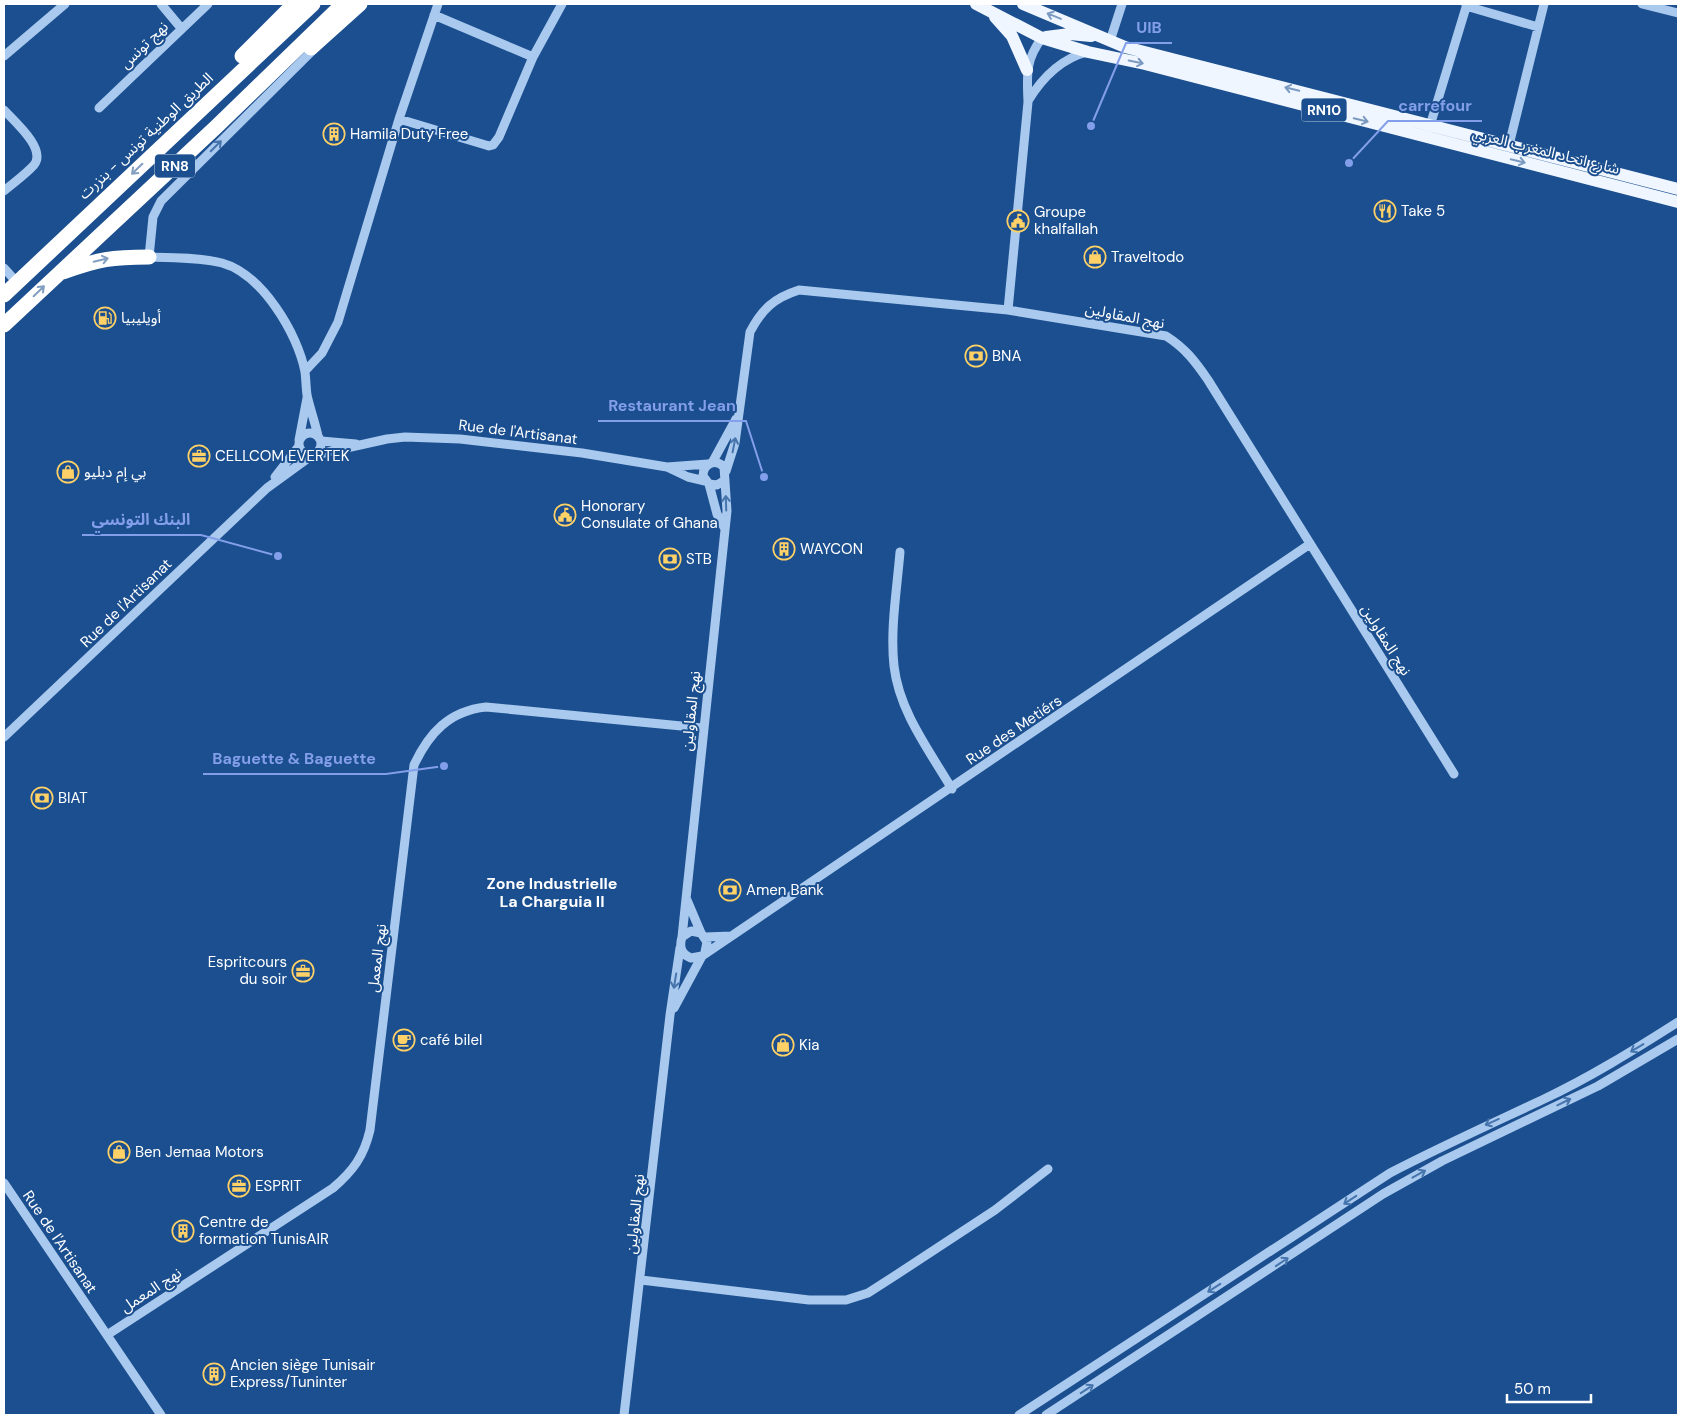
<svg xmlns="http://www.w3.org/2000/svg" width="1682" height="1419" font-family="'DM Sans','Noto Sans Arabic',sans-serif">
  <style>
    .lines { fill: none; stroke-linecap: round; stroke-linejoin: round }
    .minor { stroke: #a9c9ee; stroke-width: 9 }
    .major { stroke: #f0f6ff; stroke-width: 12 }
    .highway { stroke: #fff; stroke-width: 15 }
    .oneway { stroke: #7b9ac1 }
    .oneway2 { stroke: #4674ac }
    .oneway3 { stroke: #829ec1 }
    .labels { text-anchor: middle; stroke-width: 4; stroke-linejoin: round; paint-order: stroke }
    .shield { fill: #1b4f8f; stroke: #bbcadd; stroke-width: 1 }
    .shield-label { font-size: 14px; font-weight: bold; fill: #fff }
    .street-label { font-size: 15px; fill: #fff; stroke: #1b4f8f }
    .poi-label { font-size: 15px; fill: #fff; stroke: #1b4f8f; text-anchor: start }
    .neighbourhood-label { font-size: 16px; font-weight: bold; fill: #fff; stroke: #1b4f8f }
    .leader { fill: none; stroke: #839eea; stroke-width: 2 }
    .callout-dot { fill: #839eea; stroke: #1b4f8f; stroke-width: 2 }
    .callout-label { font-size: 16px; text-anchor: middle; font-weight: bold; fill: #839eea; stroke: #1b4f8f; stroke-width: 4; stroke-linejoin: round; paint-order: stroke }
  </style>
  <rect width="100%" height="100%" fill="#1b4f8f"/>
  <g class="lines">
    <path class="minor" d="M 161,4 L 181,28
      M 1642,4 L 1678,13
      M 1466,6 L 1538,27
      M 434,15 L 533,57
      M 1110,41 L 1122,4
      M 316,47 L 161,201 L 153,217 L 149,257 C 173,258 198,257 222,263 C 262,274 298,334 305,372 C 306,380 306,388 307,395 C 310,409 315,422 318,436
      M 4,56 L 65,4
      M 1028,101 C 1042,78 1060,59 1087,52
      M 99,108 L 208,4
      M 4,110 C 14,121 47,149 34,165 C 25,175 13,183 4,191
      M 399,119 L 489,146 L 493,145 L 499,137 L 533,57 L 562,4
      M 1429,129 L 1467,4
      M 1509,145 L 1544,4
      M 4,268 L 13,278
      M 1008,310 L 1028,102 C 1027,76 1025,60 1042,38
      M 305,371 L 322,353 L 338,322 L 399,119 L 438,4
      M299 444a11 11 0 1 1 22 0a11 11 0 1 1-22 0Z
      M 299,440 L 307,398
      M 321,441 L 356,444
      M 315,455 L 387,439 L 405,437 L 460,439 L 582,453 L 667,467 L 688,477 L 705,481
      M 712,463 L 736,419
      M 667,467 L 708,464
      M 726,471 L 735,443 L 750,332 C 762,309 774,298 799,290 L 1008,310 L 1166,336 C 1185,348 1195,361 1208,380 L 1454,774
      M 275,477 L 299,446
      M 709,484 L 717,514 L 724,527
      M 900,552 C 897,589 890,629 894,666 C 899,711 929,750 952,789
      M 4,737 L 267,488 L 311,456
      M 687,900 L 701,933
      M 682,937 L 727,511 L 724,467 C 715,458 703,464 703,476 L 709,484 L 717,485 L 725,480
      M 705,937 L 731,936
      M 705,952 L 707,942 L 701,933 L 691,931 L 682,937 C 679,947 681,954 691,958 L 702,956 L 1310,544
      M 674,1008 L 702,956
      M 4,1183 L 161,1415
      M 641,1280 L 809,1300 L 846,1300 L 868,1293 L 896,1275 L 995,1210 L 1048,1169
      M 107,1335 L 333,1188 C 353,1171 364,1156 370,1130 L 414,765 C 429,733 449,711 486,707 L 702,728
      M 624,1415 L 670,1015 L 680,948
      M 1019,1415 L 1390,1173 C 1440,1147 1491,1124 1542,1100 C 1589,1078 1634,1050 1678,1022
      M 1046,1415 L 1383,1194 L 1442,1161 L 1598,1086 L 1678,1039"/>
    <path class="major" d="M 976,4 L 1042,38 L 1088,52 L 1145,64 L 1678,202
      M 1023,4 L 1125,47 L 1678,189
      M 995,17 L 1012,36 L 1027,70
      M 1046,37 L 1070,34 L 1091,36"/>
    <path class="highway" d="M 311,48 L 360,4
      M 242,56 L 294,4
      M 63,272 C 99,259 112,257 149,257
      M 4,295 L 313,4
      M 4,325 L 216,127 L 343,4"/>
  </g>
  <defs><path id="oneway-shaft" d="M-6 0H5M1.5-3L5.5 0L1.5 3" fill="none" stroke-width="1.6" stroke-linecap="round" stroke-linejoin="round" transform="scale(1.25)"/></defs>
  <g class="oneway">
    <use href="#oneway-shaft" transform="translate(1054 16) rotate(-158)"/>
    <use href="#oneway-shaft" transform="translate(1136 62) rotate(12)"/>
    <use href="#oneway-shaft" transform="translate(1292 89) rotate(-166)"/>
    <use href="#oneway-shaft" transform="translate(1361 120) rotate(14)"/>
    <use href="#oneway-shaft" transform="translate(1518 161) rotate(14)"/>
  </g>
  <g class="oneway2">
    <use href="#oneway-shaft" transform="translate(216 146) rotate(-45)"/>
    <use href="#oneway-shaft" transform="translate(734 445) rotate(-79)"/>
    <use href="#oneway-shaft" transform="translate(726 503) rotate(-92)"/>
    <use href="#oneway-shaft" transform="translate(675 981) rotate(99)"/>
    <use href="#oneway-shaft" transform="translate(1637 1048) rotate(149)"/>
    <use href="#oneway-shaft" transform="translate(1564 1102) rotate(-26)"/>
    <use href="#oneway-shaft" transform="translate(1492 1122) rotate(156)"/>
    <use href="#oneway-shaft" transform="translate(1419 1174) rotate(-29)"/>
    <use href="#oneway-shaft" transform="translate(1350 1200) rotate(147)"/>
    <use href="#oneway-shaft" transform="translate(1282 1262) rotate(-34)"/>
    <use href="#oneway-shaft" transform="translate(1214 1288) rotate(147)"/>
    <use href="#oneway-shaft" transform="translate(1087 1389) rotate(-33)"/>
  </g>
  <g class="oneway3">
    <use href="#oneway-shaft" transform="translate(137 169) rotate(136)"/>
    <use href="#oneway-shaft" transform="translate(101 260) rotate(-14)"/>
    <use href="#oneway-shaft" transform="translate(39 291) rotate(-44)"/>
  </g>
  <defs>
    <g id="building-ring" transform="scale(1.125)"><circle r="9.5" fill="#1b4f8f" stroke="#ffd166" stroke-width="1.5"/><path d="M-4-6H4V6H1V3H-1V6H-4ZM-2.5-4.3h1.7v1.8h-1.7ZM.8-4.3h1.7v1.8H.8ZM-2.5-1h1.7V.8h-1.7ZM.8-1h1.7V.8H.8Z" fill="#ffd166"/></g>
    <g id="restaurant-ring" transform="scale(1.125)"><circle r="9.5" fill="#1b4f8f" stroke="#ffd166" stroke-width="1.5"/><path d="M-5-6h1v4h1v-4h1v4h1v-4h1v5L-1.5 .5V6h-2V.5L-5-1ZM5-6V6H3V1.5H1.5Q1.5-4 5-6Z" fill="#ffd166"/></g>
    <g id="civic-ring" transform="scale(1.125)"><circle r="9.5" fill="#1b4f8f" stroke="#ffd166" stroke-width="1.5"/><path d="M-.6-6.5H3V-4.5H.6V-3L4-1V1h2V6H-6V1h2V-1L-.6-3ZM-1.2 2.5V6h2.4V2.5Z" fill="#ffd166"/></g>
    <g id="shop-ring" transform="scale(1.125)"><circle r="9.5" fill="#1b4f8f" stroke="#ffd166" stroke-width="1.5"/><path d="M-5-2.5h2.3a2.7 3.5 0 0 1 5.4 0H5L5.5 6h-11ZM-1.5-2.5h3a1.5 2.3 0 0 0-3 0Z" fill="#ffd166"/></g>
    <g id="fuel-ring" transform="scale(1.125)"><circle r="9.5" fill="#1b4f8f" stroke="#ffd166" stroke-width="1.5"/><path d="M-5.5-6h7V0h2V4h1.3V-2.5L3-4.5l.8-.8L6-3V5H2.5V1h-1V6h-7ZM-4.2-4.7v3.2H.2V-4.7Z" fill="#ffd166"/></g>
    <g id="bank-ring" transform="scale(1.125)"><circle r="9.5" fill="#1b4f8f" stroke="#ffd166" stroke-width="1.5"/><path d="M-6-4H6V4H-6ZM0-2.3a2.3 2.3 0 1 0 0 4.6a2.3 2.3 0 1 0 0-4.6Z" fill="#ffd166"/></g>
    <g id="office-ring" transform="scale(1.125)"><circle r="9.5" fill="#1b4f8f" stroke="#ffd166" stroke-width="1.5"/><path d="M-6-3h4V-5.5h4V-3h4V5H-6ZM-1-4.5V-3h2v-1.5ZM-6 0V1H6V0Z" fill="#ffd166"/></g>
    <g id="cafe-ring" transform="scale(1.125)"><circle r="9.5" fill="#1b4f8f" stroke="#ffd166" stroke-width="1.5"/><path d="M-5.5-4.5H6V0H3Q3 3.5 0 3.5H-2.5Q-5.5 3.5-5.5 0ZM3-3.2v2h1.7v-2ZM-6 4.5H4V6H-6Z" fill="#ffd166"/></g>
  </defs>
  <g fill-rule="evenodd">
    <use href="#building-ring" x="334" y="134"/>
    <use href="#restaurant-ring" x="1385" y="211"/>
    <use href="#civic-ring" x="1018" y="221"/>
    <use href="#shop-ring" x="1095" y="257"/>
    <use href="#fuel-ring" x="105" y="318"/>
    <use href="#bank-ring" x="976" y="356"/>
    <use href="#office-ring" x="199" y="456"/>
    <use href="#shop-ring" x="68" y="472"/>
    <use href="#civic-ring" x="565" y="515"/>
    <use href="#building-ring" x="784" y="549"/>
    <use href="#bank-ring" x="670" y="559"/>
    <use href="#bank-ring" x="42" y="798"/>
    <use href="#bank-ring" x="730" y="890"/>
    <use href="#office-ring" x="303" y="971"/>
    <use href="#cafe-ring" x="404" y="1040"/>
    <use href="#shop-ring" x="783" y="1045"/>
    <use href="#shop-ring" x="119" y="1152"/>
    <use href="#office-ring" x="239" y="1186"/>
    <use href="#building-ring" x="183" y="1231"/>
    <use href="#building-ring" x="214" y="1374"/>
  </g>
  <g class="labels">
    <g class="shield">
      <rect x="1301.5" y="98.5" width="45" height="23" rx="4"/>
      <rect x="155" y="154.5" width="40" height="23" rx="4"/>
    </g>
    <g class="shield-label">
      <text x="1324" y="115">RN10</text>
      <text x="175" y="171">RN8</text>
    </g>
    <g class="street-label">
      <text transform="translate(144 45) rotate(-44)" y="5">نهج تونس</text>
      <text transform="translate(146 136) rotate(-43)" y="5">الطريق الوطنية تونس - بنزرت</text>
      <text transform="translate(1546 151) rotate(14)" y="5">شارع اتحاد المغرب العربي</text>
      <text transform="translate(1125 316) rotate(11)" y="5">نهج المقاولين</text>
      <text transform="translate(518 432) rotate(7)" y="5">Rue de l'Artisanat</text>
      <text transform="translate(126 603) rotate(-44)" y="5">Rue de l'Artisanat</text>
      <text transform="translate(1386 640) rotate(58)" y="5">نهج المقاولين</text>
      <text transform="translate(691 711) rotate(-84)" y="5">نهج المقاولين</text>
      <text transform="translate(1014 730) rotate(-34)" y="5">Rue des Metiérs</text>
      <text transform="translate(377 958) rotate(-83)" y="5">نهج المعمل</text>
      <text transform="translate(635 1214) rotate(-84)" y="5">نهج المقاولين</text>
      <text transform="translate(60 1242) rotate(56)" y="5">Rue de l'Artisanat</text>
      <text transform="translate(151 1290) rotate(-33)" y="5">نهج المعمل</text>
    </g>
    <g class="poi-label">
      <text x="350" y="139">Hamila Duty Free</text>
      <text x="1401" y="216">Take 5</text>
      <text x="1034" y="217">Groupe<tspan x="1034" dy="17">khalfallah</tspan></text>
      <text x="1111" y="262">Traveltodo</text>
      <text x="121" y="323">أويليبيا</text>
      <text x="992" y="361">BNA</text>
      <text x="215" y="461">CELLCOM EVERTEK</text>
      <text x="84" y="477">بي إم دبليو</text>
      <text x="581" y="511">Honorary<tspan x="581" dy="17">Consulate of Ghana</tspan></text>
      <text x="800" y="554">WAYCON</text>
      <text x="686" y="564">STB</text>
      <text x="58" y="803">BIAT</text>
      <text x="746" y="895">Amen Bank</text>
      <text x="287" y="967" text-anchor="end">Espritcours<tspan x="287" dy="17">du soir</tspan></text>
      <text x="420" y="1045">café bilel</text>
      <text x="799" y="1050">Kia</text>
      <text x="135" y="1157">Ben Jemaa Motors</text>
      <text x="255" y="1191">ESPRIT</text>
      <text x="199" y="1227">Centre de<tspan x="199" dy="17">formation TunisAIR</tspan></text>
      <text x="230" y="1370">Ancien siège Tunisair<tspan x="230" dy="17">Express/Tuninter</tspan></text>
    </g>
    <g class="neighbourhood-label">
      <text x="552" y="889">Zone Industrielle<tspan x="552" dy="18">La Charguia II</tspan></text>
    </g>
  </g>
  <path class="leader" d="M1091 126L1126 43H1172M1349 163L1388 121H1482M764 477L746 421H598M278 556L201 535H82M444 766L386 774H203"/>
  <g class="callout-dot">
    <circle cx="1091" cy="126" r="5"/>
    <circle cx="1349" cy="163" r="5"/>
    <circle cx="764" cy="477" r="5"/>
    <circle cx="278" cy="556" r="5"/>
    <circle cx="444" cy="766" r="5"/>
  </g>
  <g class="callout-label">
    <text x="1149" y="33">UIB</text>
    <text x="1435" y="111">carrefour</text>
    <text x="672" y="411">Restaurant Jean</text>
    <text x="141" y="525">البنك التونسي</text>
    <text x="294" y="764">Baguette &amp; Baguette</text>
  </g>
  <rect width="1682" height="1419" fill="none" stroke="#ffffff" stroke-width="10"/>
  <path d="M1507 1394v8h84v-8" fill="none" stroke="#ffffff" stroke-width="2.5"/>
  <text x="1514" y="1394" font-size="15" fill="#ffffff" stroke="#1b4f8f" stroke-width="4" paint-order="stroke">50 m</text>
</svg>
